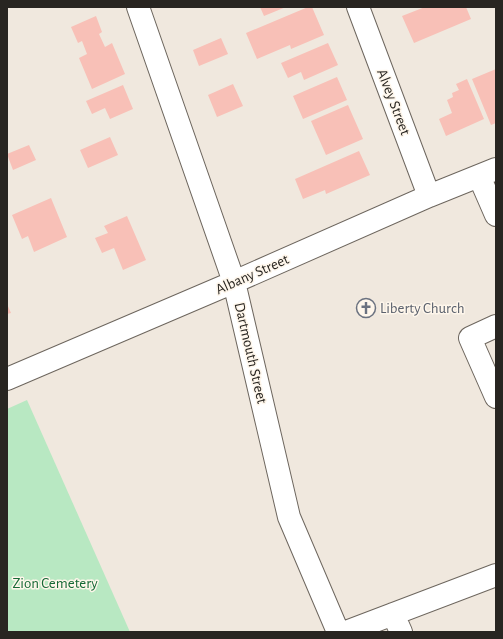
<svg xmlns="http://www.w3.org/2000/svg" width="503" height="639" font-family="'Alegreya Sans',sans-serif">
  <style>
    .green { fill: #b8e8c2 }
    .building { fill: #f8c0b7 }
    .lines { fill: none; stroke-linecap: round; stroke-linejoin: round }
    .minor-casing { stroke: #6d665e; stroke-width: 24 }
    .minor { stroke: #fff; stroke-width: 22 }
    .labels { text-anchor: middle; stroke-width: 3; stroke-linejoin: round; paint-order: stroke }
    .street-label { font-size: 15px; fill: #282521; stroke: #fef6eb }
    .worship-label { font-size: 15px; fill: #5b616d; stroke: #fef6eb; text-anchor: start }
    .park-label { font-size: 15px; fill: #156935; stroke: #fef6eb }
  </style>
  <rect width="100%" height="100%" fill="#f0e8de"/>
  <path class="green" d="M 27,400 L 130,632 L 7,632 L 7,409 Z"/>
  <path class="building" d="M 260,7 L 286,7 L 264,16 Z
    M 308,7 L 312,7 L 324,35 L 291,49 L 290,45 L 257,59 L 246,33 Z
    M 425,7 L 466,7 L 471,19 L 414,43 L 402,16 Z
    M 96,16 L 102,32 L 99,34 L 105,47 L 112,43 L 125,74 L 92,89 L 79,58 L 87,54 L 82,41 L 78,43 L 71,27 Z
    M 221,38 L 228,54 L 199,66 L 193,50 Z
    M 328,43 L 338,65 L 304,80 L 301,72 L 288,78 L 281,63 Z
    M 496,69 L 496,123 L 491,125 L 472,79 Z
    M 337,77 L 347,100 L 303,119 L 293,96 Z
    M 467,79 L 484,119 L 446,136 L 439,119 L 452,113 L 447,100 L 453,97 L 452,93 L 459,90 L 456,84 Z
    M 233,84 L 243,106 L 217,117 L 208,95 Z
    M 123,85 L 133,109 L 110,119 L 105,108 L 92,114 L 86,101 Z
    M 348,105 L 363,139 L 326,155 L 311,121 Z
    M 110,137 L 118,155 L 88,168 L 80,150 Z
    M 29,145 L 36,160 L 13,170 L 7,154 Z
    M 359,151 L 370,175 L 326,194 L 325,190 L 303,199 L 295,179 Z
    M 51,198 L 67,237 L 34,252 L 28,236 L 22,239 L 12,215 Z
    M 127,216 L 146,260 L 123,270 L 114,248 L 102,253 L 95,238 L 108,233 L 104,226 Z
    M 7,304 L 11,313 L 7,314 Z"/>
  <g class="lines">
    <g class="minor-casing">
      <path id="minor" d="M 138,7 L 234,282 L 289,517 L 338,632
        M 358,7 L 429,196
        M 479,176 L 496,215
        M 496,326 L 470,338 L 496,397
        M 7,379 L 234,282 L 429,196 L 496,169
        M 393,614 L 401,632
        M 346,632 L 496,575"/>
    </g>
    <use href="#minor" class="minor"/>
  </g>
  <defs>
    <g id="church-ring" transform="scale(1)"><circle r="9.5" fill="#fef6eb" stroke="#6b7280" stroke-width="1.5"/><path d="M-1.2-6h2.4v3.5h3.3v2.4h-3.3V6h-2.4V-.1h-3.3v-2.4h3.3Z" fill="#6b7280"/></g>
  </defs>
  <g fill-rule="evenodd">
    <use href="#church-ring" x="366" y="308"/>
  </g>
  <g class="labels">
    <g class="street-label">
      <text transform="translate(394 102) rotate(69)" y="5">Alvey Street</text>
      <text transform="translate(252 274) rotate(-24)" y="5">Albany Street</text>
      <text transform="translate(251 353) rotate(77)" y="5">Dartmouth Street</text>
    </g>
    <g class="worship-label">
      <text x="380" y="313">Liberty Church</text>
    </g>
    <g class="park-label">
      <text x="55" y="588">Zion Cemetery</text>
    </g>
  </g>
  <rect width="503" height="639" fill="none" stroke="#282521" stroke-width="16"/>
</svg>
